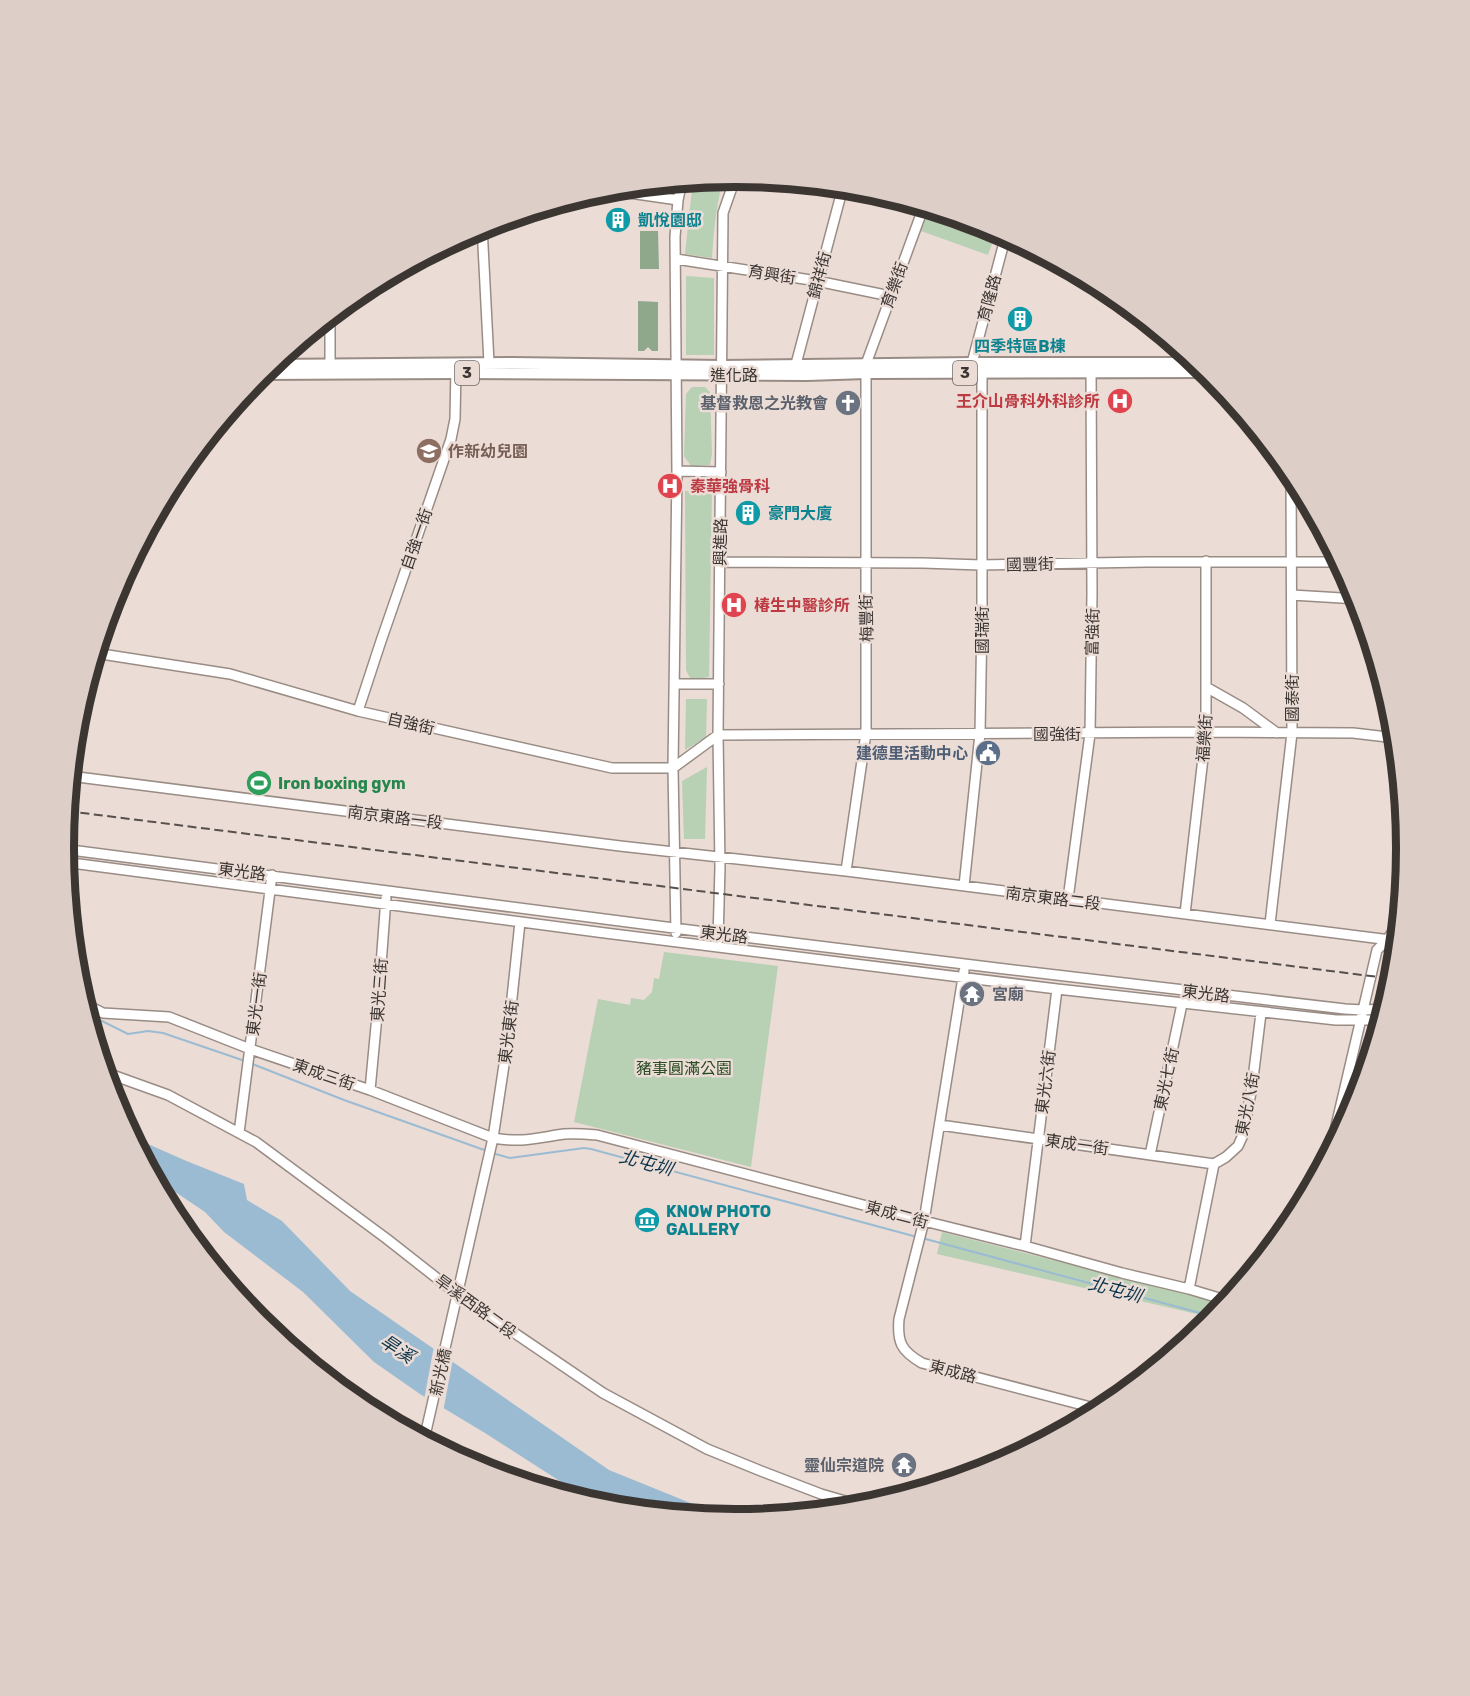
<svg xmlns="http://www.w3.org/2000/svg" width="1470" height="1696" font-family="Rubik,'Noto Sans TC',sans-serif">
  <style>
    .green { fill: #b8d0b4 }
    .forest { fill: #8fa88c }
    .water { fill: #9bbbd2 }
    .pier { fill: #ebdcd5 }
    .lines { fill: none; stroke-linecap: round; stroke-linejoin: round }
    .stream { stroke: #9bbbd2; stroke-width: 2 }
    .minor-casing { stroke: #998c85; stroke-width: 12 }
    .major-casing { stroke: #998c85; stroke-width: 14 }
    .minor { stroke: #fff; stroke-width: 9 }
    .major { stroke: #fff; stroke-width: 10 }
    .rail { stroke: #574f4c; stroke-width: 2; stroke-dasharray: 9 4.5; stroke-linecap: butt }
    .labels { text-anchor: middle; stroke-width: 5; stroke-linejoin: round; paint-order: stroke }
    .shield { fill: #ebdcd5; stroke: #706864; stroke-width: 1.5 }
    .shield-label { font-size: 15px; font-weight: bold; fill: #3c3633 }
    .culture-label { font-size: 16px; font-weight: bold; fill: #0d838f; stroke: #ebdcd5; text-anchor: start }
    .street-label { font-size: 16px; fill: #3c3633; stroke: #ebdcd5 }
    .health-label { font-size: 16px; font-weight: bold; fill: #be3a42; stroke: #ebdcd5; text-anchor: start }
    .worship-label { font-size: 16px; font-weight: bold; fill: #5b616d; stroke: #ebdcd5; text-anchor: end }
    .education-label { font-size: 16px; font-weight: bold; fill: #785e54; stroke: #ebdcd5; text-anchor: start }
    .service-label { font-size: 16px; font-weight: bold; fill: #4e5e75; stroke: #ebdcd5; text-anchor: end }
    .leisure-label { font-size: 16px; font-weight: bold; fill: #27864d; stroke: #ebdcd5; text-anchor: start }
    .park-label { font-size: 16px; fill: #274b22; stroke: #ebdcd5 }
    .water-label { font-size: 18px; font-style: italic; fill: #0c354d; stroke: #ebdcd5 }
    .rim { fill: none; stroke: #3c3633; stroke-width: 8 }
  </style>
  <rect width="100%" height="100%" fill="#ebdcd5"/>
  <path class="green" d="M 724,177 C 716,204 714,230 712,258 L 685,254 L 693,180 Z
    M 929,208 L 997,230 L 988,255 L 921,231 Z
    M 686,276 L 714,278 L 714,355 L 686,355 Z
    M 692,387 L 705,387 L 710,392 L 712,454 L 710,465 L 691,466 L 684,456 L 686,394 Z
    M 685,491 L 712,492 L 709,677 L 691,680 L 686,670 Z
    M 686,699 L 707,699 L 706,737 L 685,750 Z
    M 707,767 L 705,839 L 684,839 L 682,781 Z
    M 664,952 L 778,966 L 751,1167 L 574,1122 L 598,999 L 630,1005 L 631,998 L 644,1000 L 652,992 L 654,978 L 659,979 Z
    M 942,1232 L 1226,1304 L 1214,1318 L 937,1254 Z"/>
  <path class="forest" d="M 640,231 L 658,231 L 659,269 L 640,269 Z
    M 638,301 L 658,302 L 658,351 L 652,351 L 648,347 L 644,351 L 638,351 Z"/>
  <path class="water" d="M 130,1136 L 184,1160 L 244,1184 L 247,1200 L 282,1221 L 350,1291 L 609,1470 L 730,1519 L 604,1507 L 597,1505 L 485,1433 L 420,1394 L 374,1362 L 303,1292 L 224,1232 L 205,1212 L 153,1177 Z"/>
  <path class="pier" d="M 434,1346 L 453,1359 L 443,1412 L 424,1400 Z"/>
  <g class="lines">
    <path class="stream" d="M 86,1013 L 128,1034 L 148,1031 L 163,1033 L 245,1061
      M 250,1063 L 344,1100 L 487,1151
      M 492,1153 L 510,1158 L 584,1148 L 591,1149 L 917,1237
      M 922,1238 L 1215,1317"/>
    <g class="minor-casing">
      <path id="minor" d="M 602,189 L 678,200
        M 482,226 L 489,363
        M 676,259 L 817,281 L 890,296
        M 330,316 L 330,364
        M 972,363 L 1006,235
        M 796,364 L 843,187
        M 677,471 L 721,472
        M 720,562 L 923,563 L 981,565 L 1147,562 L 1341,562
        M 1292,595 L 1358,599
        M 95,653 L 230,674 L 358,711 L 612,768 L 673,768 L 718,735 L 1206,732 L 1353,733 L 1396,738
        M 675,684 L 719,684
        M 1206,687 L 1243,708 L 1277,733
        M 358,711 L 381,641 L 451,439 L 455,419 L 456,366
        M 70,776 L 620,846 L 846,871 L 1398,941
        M 63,849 C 282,876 501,907 720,934 C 928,960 1137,985 1345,1009 L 1363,1010 L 1385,1009
        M 64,862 L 605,933 L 1057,989 L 1336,1020 L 1382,1020
        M 846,871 L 866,733 L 866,364 L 924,206
        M 964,886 L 980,734 L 982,616 L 982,373
        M 1068,899 L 1090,734 L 1092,594 L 1091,365
        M 1185,914 L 1206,732 L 1206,561
        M 1270,924 L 1292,733 L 1291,471
        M 676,933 L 673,768 L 677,471 L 675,237 L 678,200 L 682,181
        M 718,940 L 720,867 L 718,735 L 723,213 L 736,176
        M 964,971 L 924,1221 L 899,1319 C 897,1342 901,1351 922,1363 L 1102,1410
        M 83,1003 L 103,1013 L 169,1017 L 250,1049 L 370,1090 L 493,1138 C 522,1143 536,1138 564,1134 C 575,1133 586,1134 597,1135 L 924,1221 L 1025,1246 L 1122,1273 L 1189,1289 L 1229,1301
        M 104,1072 L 168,1095 L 256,1142 L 387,1239 L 457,1294 L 603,1393 L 707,1449 L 761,1471 L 821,1494 L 866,1507
        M 370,1090 L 378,1005 L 386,898
        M 940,1125 L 1214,1164
        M 239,1133 L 272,875
        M 1150,1155 L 1182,1004
        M 1329,1156 L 1377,950 L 1387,940 L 1396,927 L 1407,845
        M 1025,1246 L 1057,989
        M 1189,1289 L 1214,1164 L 1226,1157 L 1238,1146 L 1243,1135 L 1252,1087 L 1261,1013
        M 1194,1337 L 1196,1328
        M 321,1374 L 383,1418
        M 424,1440 L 493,1138 L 507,1045 L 520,922"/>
    </g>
    <g class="major-casing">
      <path id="major" d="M 270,365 L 513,363 L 722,366 L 972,363 L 1198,363
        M 259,374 L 456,373 L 807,375 L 866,373 L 1209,372"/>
    </g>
    <use href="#minor" class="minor"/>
    <use href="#major" class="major"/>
    <path class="rail" d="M 67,811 L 1394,979"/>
  </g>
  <defs>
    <g id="building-disc" transform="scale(1.35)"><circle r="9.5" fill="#0f9aa8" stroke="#ebdcd5"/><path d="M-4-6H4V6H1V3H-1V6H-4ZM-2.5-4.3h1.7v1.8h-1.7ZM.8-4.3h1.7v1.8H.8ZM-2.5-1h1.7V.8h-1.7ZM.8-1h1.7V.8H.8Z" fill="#fff"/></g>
    <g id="hospital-disc" transform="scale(1.35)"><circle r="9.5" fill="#e0444e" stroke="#ebdcd5"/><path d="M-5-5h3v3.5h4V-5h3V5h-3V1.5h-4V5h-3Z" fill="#fff"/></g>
    <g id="church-disc" transform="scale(1.35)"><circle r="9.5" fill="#6b7280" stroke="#ebdcd5"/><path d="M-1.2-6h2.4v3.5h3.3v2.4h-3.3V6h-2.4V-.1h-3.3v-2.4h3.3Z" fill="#fff"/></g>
    <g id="school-disc" transform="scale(1.35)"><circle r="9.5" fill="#8d6e63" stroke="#ebdcd5"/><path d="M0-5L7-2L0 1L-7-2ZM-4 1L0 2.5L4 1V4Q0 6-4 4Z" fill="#fff"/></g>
    <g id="civic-disc" transform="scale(1.35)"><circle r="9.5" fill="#5c6f8a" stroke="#ebdcd5"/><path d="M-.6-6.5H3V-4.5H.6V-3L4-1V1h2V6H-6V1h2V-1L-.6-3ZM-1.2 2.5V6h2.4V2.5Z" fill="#fff"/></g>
    <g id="stadium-disc" transform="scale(1.35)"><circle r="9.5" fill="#2e9e5b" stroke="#ebdcd5"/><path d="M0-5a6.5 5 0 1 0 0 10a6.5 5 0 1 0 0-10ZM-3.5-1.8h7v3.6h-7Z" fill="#fff"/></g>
    <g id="temple-disc" transform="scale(1.35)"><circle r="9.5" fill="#6b7280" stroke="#ebdcd5"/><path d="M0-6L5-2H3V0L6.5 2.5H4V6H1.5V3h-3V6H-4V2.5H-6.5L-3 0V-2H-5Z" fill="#fff"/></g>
    <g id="museum-disc" transform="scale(1.35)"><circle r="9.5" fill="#0f9aa8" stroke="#ebdcd5"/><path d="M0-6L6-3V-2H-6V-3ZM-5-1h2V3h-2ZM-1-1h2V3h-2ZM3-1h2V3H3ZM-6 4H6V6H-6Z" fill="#fff"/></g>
  </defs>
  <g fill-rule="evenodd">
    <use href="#building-disc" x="618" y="220"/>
    <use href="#building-disc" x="1020" y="319"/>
    <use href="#hospital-disc" x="1120" y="401"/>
    <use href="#church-disc" x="848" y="403"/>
    <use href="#school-disc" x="429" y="451"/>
    <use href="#hospital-disc" x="670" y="486"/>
    <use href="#building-disc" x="748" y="513"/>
    <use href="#hospital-disc" x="734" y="605"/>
    <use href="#civic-disc" x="988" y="753"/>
    <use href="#stadium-disc" x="259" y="783"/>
    <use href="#temple-disc" x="972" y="994"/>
    <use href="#museum-disc" x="647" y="1220"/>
    <use href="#temple-disc" x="904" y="1465"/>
  </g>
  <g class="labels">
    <g class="shield">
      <rect x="455" y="361" width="24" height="24" rx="4.5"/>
      <rect x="953" y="361" width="24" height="24" rx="4.5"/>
    </g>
    <g class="shield-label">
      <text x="467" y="378">3</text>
      <text x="965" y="378">3</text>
    </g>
    <g class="culture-label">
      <text x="638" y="226">凱悅園邸</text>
      <text x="1020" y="352" text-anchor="middle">四季特區B棟</text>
      <text x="768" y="519">豪門大廈</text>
      <text x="666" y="1217">KNOW PHOTO<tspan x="666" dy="18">GALLERY</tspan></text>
    </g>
    <g class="street-label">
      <text transform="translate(772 274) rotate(9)" y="6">育興街</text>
      <text transform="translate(819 275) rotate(-75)" y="6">錦祥街</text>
      <text transform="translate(894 285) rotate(-70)" y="6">育樂街</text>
      <text transform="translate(989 298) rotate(-75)" y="6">育隆路</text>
      <text x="734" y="381">進化路</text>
      <text transform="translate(416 539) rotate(-71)" y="6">自強一街</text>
      <text transform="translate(720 542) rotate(-89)" y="6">興進路</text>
      <text transform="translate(1030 564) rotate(-1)" y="6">國豐街</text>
      <text transform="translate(866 618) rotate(-91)" y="6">梅豐街</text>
      <text transform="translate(982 630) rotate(-90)" y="6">國瑞街</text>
      <text transform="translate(1092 632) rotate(-89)" y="6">富強街</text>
      <text transform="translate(1292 698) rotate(-90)" y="6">國泰街</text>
      <text transform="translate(411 723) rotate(13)" y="6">自強街</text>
      <text x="1057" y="740">國強街</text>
      <text transform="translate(1204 738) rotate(-86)" y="6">福樂街</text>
      <text transform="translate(395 817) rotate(7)" y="6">南京東路一段</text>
      <text transform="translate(242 871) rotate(7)" y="6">東光路</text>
      <text transform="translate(1053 898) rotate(7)" y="6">南京東路二段</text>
      <text transform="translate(724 934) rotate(7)" y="6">東光路</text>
      <text transform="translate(379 990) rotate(-86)" y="6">東光三街</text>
      <text transform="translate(1206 993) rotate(7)" y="6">東光路</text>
      <text transform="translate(256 1004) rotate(-83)" y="6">東光一街</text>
      <text transform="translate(508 1032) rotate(-83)" y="6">東光東街</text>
      <text transform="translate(324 1074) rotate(19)" y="6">東成三街</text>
      <text transform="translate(1166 1079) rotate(-78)" y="6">東光七街</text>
      <text transform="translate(1045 1082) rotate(-83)" y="6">東光六街</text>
      <text transform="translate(1247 1104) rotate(-79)" y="6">東光八街</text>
      <text transform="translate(1077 1144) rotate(8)" y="6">東成一街</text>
      <text transform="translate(897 1214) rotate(15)" y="6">東成二街</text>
      <text transform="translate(476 1306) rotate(36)" y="6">旱溪西路二段</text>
      <text transform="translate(953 1371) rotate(15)" y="6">東成路</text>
      <text transform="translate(440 1372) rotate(-78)" y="6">新光橋</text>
    </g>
    <g class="health-label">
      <text x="1100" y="407" text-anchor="end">王介山骨科外科診所</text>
      <text x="690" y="492">秦華強骨科</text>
      <text x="754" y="611">椿生中醫診所</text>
    </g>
    <g class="worship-label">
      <text x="828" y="409">基督救恩之光教會</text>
      <text x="992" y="1000" text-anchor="start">宮廟</text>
      <text x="884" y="1471">靈仙宗道院</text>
    </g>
    <g class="education-label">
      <text x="448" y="457">作新幼兒園</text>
    </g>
    <g class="service-label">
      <text x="968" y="759">建德里活動中心</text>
    </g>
    <g class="leisure-label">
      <text x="278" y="789">Iron boxing gym</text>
    </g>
    <g class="park-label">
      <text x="684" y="1074">豬事圓滿公園</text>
    </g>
    <g class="water-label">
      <text transform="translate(646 1163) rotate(15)" y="6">北屯圳</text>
      <text transform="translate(1115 1290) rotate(15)" y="6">北屯圳</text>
      <text transform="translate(397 1349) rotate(33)" y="6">旱溪</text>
    </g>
  </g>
  <path d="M0 0H1470V1696H0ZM74 848a661 661 0 1 1 1322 0a661 661 0 1 1-1322 0Z" fill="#ddcfc8" fill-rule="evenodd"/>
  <path class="rim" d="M74 848a661 661 0 1 1 1322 0a661 661 0 1 1-1322 0Z"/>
</svg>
